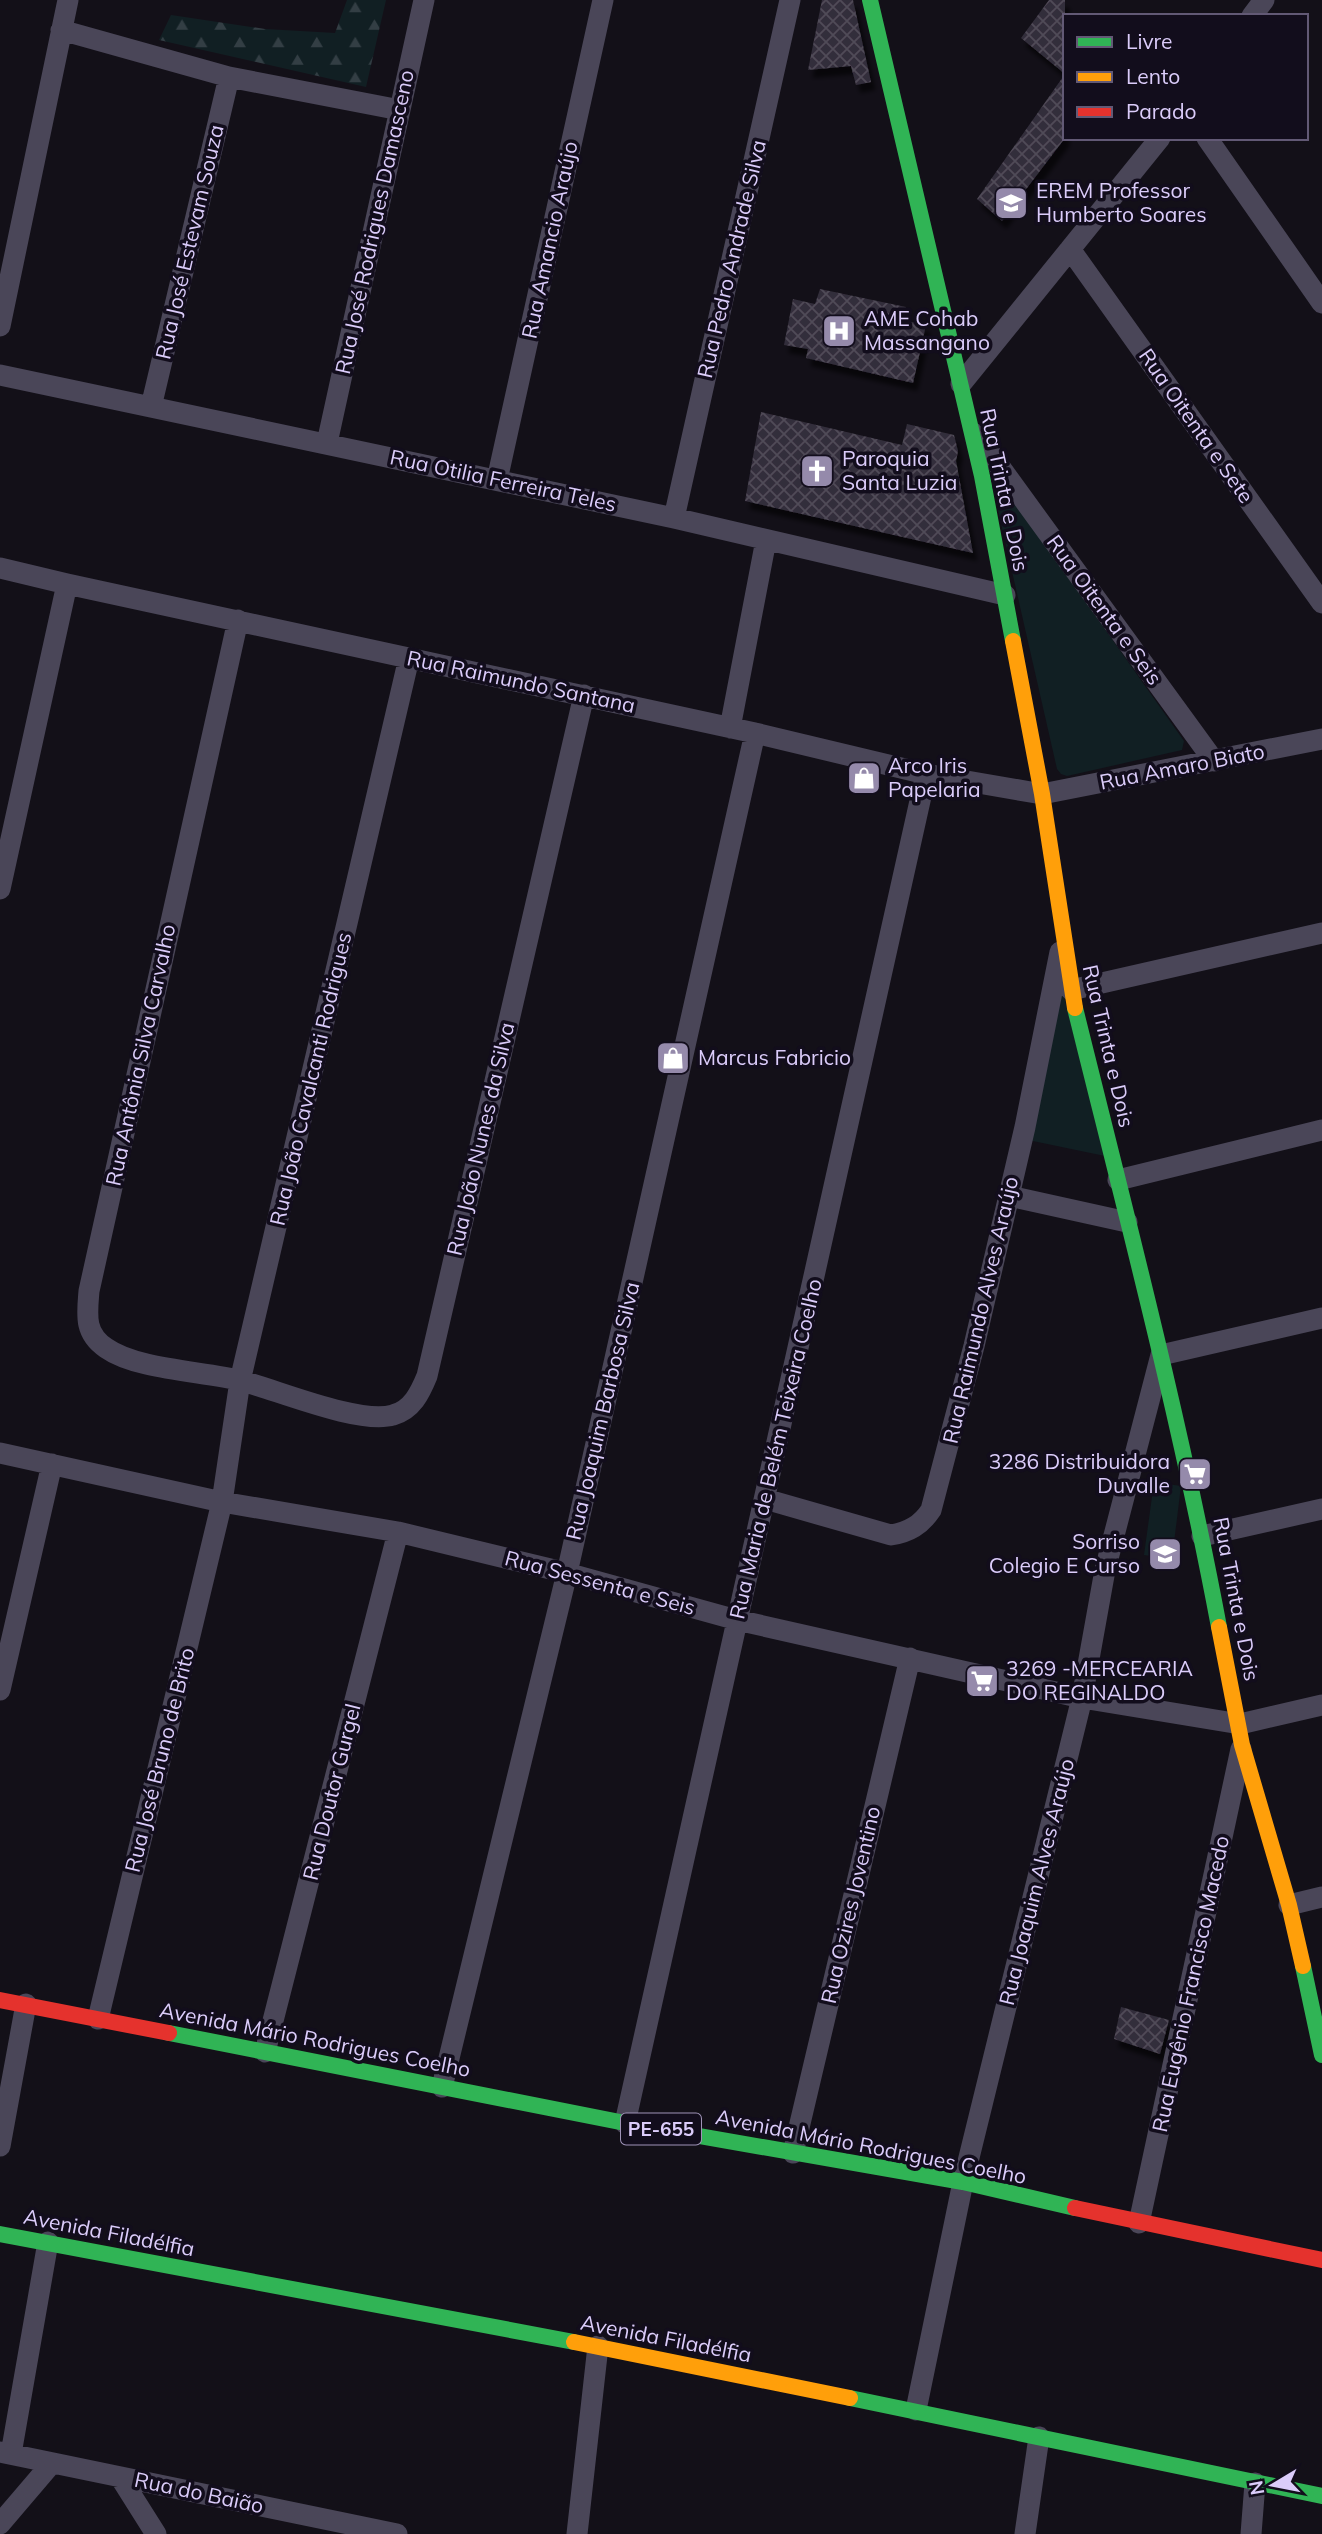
<svg xmlns="http://www.w3.org/2000/svg" width="1322" height="2534" font-family="Mulish,sans-serif">
  <style>
    .forest { fill: url(#forest-firs) }
    .park { fill: #111f23 }
    .building { fill: url(#building-cross-hatch); filter: url(#shadow) }
    .lines { fill: none; stroke-linecap: round; stroke-linejoin: round }
    .street { stroke: #4a4658; stroke-width: 21 }
    .fast { stroke: #30b455; stroke-width: 16 }
    .slow { stroke: #ff9f0a; stroke-width: 16 }
    .jam { stroke: #e5322d; stroke-width: 16 }
    .labels { text-anchor: middle; stroke-width: 7; stroke-linejoin: round; paint-order: stroke }
    .shield { fill: #120d1c; stroke: #9f93b7; stroke-width: 2 }
    .shield-label { font-size: 19px; font-weight: bold; fill: #dbccfa }
    .poi-label { font-size: 21px; fill: #dbccfa; stroke: #120d1c; text-anchor: start }
    .street-label { font-size: 21px; fill: #dbccfa; stroke: #120d1c }
  </style>
  <defs>
    <pattern id="forest-firs" width="22" height="20" patternUnits="userSpaceOnUse" patternTransform="scale(1.75)"><rect width="22" height="20" fill="#111f23"/><path d="M5 1l3.5 6h-7zM16 11l3.5 6h-7z" fill="#333e44"/></pattern>
    <pattern id="building-cross-hatch" width="8" height="8" patternUnits="userSpaceOnUse" patternTransform="scale(1.75)"><rect width="8" height="8" fill="#332e3b"/><path d="M0 0l8 8M0 8l8-8" fill="none" stroke="#504b58"/></pattern>
    <filter id="shadow"><feDropShadow dx="4.5" dy="8" stdDeviation="2" flood-color="#0009"/></filter>
  </defs>
  <rect width="100%" height="100%" fill="#131018"/>
  <path class="forest" d="M 347,0 L 386,0 L 366,87 L 159,40 L 171,15 L 265,29 L 335,33 Z"/>
  <path class="park" d="M 997,484 L 1003,485 L 1184,741 L 1182,750 L 1067,776 L 1061,774 L 1057,769 L 993,488 Z
    M 1061,985 L 1105,1156 L 1028,1140 Z
    M 1154,1482 L 1181,1486 L 1172,1559 L 1144,1555 Z"/>
  <path class="building" d="M 822,0 L 853,0 L 871,82 L 856,85 L 851,66 L 808,70 Z
    M 1049,0 L 1065,0 L 1065,74 L 1021,38 Z
    M 1065,74 L 1065,138 L 1002,221 L 977,199 Z
    M 820,289 L 906,307 L 902,320 L 926,325 L 913,383 L 806,358 L 808,349 L 784,345 L 793,299 L 815,304 Z
    M 761,412 L 902,445 L 907,424 L 954,435 L 958,451 L 956,461 L 973,553 L 745,501 Z
    M 1121,2007 L 1169,2020 L 1160,2054 L 1114,2039 Z"/>
  <g class="lines">
    <path class="street" d="M 1252,16 L 1264,0
      M 61,30 L 229,77 L 400,110
      M 1207,138 L 1322,303
      M 1070,249 L 1322,603
      M 0,326 L 68,0
      M 0,375 L 674,518 L 1005,595
      M 961,384 L 1160,138
      M 151,407 L 229,77
      M 976,434 L 1214,761
      M 327,443 L 424,0
      M 497,480 L 603,0
      M 674,518 L 790,0
      M 0,568 L 67,584 L 755,733 L 926,774 L 1042,794 L 1322,739
      M 238,620 L 89,1291 C 87,1315 84,1333 106,1348 C 137,1370 204,1371 242,1381 C 277,1390 360,1425 393,1415 C 412,1410 420,1393 427,1376 L 584,695
      M 730,728 L 766,540
      M 0,889 L 67,584
      M 1071,990 L 1322,933
      M 1118,1180 L 1322,1130
      M 1009,1196 L 1127,1222
      M 0,1453 L 222,1502 L 398,1532 L 567,1573 L 737,1620 L 1082,1698 L 1240,1724 L 1322,1705
      M 765,1499 L 891,1535 C 909,1532 921,1525 931,1510 L 974,1346 L 1025,1127 L 1060,952
      M 1202,1536 L 1322,1509
      M 0,1690 L 52,1464
      M 1289,1905 L 1322,1897
      M 98,2019 L 222,1502 L 240,1381 L 409,658
      M 265,2052 L 398,1532
      M 442,2087 L 567,1573 L 755,733
      M 625,2123 L 926,774
      M 0,2146 L 26,2004
      M 793,2153 L 910,1658
      M 1139,2223 L 1241,1749
      M 916,2410 L 963,2182 L 1082,1698 L 1105,1570 L 1161,1355 L 1322,1318
      M 0,2452 L 397,2534
      M 11,2454 L 48,2242
      M 120,2477 L 156,2534
      M 0,2524 L 52,2463
      M 577,2534 L 598,2346
      M 1025,2534 L 1039,2437
      M 1251,2534 L 1255,2483"/>
    <path class="fast" d="M 870,0 L 982,476 L 1013,641
      M 1075,1008 C 1126,1214 1180,1419 1219,1627
      M 1303,1966 L 1322,2055
      M 169,2033 L 625,2123 L 963,2182 L 1075,2208
      M 0,2234 L 574,2342
      M 850,2398 L 1322,2496"/>
    <path class="slow" d="M 1013,641 L 1042,794 L 1075,1008
      M 1219,1627 L 1242,1745 L 1289,1905 L 1303,1966
      M 574,2342 L 850,2398"/>
    <path class="jam" d="M 0,2000 L 169,2033
      M 1075,2208 L 1322,2260"/>
  </g>
  <defs>
    <g id="school-square" transform="scale(1.75)"><rect x="-9" y="-9" width="18" height="18" rx="4" fill="#958aab" stroke="#120d1c"/><path d="M0-5L7-2L0 1L-7-2ZM-4 1L0 2.5L4 1V4Q0 6-4 4Z" fill="#fff"/></g>
    <g id="hospital-square" transform="scale(1.75)"><rect x="-9" y="-9" width="18" height="18" rx="4" fill="#958aab" stroke="#120d1c"/><path d="M-5-5h3v3.5h4V-5h3V5h-3V1.5h-4V5h-3Z" fill="#fff"/></g>
    <g id="church-square" transform="scale(1.75)"><rect x="-9" y="-9" width="18" height="18" rx="4" fill="#958aab" stroke="#120d1c"/><path d="M-1.2-6h2.4v3.5h3.3v2.4h-3.3V6h-2.4V-.1h-3.3v-2.4h3.3Z" fill="#fff"/></g>
    <g id="shop-square" transform="scale(1.75)"><rect x="-9" y="-9" width="18" height="18" rx="4" fill="#958aab" stroke="#120d1c"/><path d="M-5-2.5h2.3a2.7 3.5 0 0 1 5.4 0H5L5.5 6h-11ZM-1.5-2.5h3a1.5 2.3 0 0 0-3 0Z" fill="#fff"/></g>
    <g id="supermarket-square" transform="scale(1.75)"><rect x="-9" y="-9" width="18" height="18" rx="4" fill="#958aab" stroke="#120d1c"/><path d="M-6-5.5h2.5l.6 2H6L4.5 2H-2.5L-4.4-4H-6ZM-1.5 3.2a1.3 1.3 0 1 0 .1 0ZM3 3.2a1.3 1.3 0 1 0 .1 0Z" fill="#fff"/></g>
  </defs>
  <g fill-rule="evenodd">
    <use href="#school-square" x="1011" y="203"/>
    <use href="#hospital-square" x="839" y="331"/>
    <use href="#church-square" x="817" y="471"/>
    <use href="#shop-square" x="864" y="778"/>
    <use href="#shop-square" x="673" y="1058"/>
    <use href="#supermarket-square" x="1195" y="1474"/>
    <use href="#school-square" x="1165" y="1554"/>
    <use href="#supermarket-square" x="982" y="1681"/>
  </g>
  <g class="labels">
    <rect class="shield" x="621" y="2113.5" width="80" height="31" rx="5"/>
    <g class="shield-label">
      <text x="661" y="2136">PE-655</text>
    </g>
    <g class="poi-label">
      <text x="1036" y="198">EREM Professor<tspan x="1036" dy="24">Humberto Soares</tspan></text>
      <text x="864" y="326">AME Cohab<tspan x="864" dy="24">Massangano</tspan></text>
      <text x="842" y="466">Paroquia<tspan x="842" dy="24">Santa Luzia</tspan></text>
      <text x="888" y="773">Arco Iris<tspan x="888" dy="24">Papelaria</tspan></text>
      <text x="698" y="1065">Marcus Fabricio</text>
      <text x="1170" y="1469" text-anchor="end">3286 Distribuidora<tspan x="1170" dy="24">Duvalle</tspan></text>
      <text x="1140" y="1549" text-anchor="end">Sorriso<tspan x="1140" dy="24">Colegio E Curso</tspan></text>
      <text x="1006" y="1676">3269 -MERCEARIA<tspan x="1006" dy="24">DO REGINALDO</tspan></text>
    </g>
    <g class="street-label">
      <text transform="translate(375 222) rotate(-78)" y="7">Rua José Rodrigues Damasceno</text>
      <text transform="translate(550 240) rotate(-78)" y="7">Rua Amancio Araújo</text>
      <text transform="translate(190 242) rotate(-77)" y="7">Rua José Estevam Souza</text>
      <text transform="translate(732 259) rotate(-77)" y="7">Rua Pedro Andrade Silva</text>
      <text transform="translate(1196 426) rotate(55)" y="7">Rua Oitenta e Sete</text>
      <text transform="translate(503 481) rotate(12)" y="7">Rua Otilia Ferreira Teles</text>
      <text transform="translate(1004 490) rotate(78)" y="7">Rua Trinta e Dois</text>
      <text transform="translate(1104 610) rotate(54)" y="7">Rua Oitenta e Seis</text>
      <text transform="translate(521 682) rotate(12)" y="7">Rua Raimundo Santana</text>
      <text transform="translate(1182 767) rotate(-11)" y="7">Rua Amaro Biato</text>
      <text transform="translate(1108 1046) rotate(77)" y="7">Rua Trinta e Dois</text>
      <text transform="translate(141 1055) rotate(-78)" y="7">Rua Antônia Silva Carvalho</text>
      <text transform="translate(311 1079) rotate(-77)" y="7">Rua João Cavalcanti Rodrigues</text>
      <text transform="translate(481 1139) rotate(-77)" y="7">Rua João Nunes da Silva</text>
      <text transform="translate(981 1310) rotate(-77)" y="7">Rua Raimundo Alves Araújo</text>
      <text transform="translate(603 1411) rotate(-77)" y="7">Rua Joaquim Barbosa Silva</text>
      <text transform="translate(776 1449) rotate(-77)" y="7">Rua Maria de Belém Teixeira Coelho</text>
      <text transform="translate(600 1583) rotate(15)" y="7">Rua Sessenta e Seis</text>
      <text transform="translate(1236 1599) rotate(79)" y="7">Rua Trinta e Dois</text>
      <text transform="translate(160 1760) rotate(-76)" y="7">Rua José Bruno de Brito</text>
      <text transform="translate(332 1792) rotate(-76)" y="7">Rua Doutor Gurgel</text>
      <text transform="translate(1037 1882) rotate(-76)" y="7">Rua Joaquim Alves Araújo</text>
      <text transform="translate(851 1905) rotate(-77)" y="7">Rua Ozires Joventino</text>
      <text transform="translate(1191 1984) rotate(-78)" y="7">Rua Eugênio Francisco Macedo</text>
      <text transform="translate(315 2040) rotate(11)" y="7">Avenida Mário Rodrigues Coelho</text>
      <text transform="translate(871 2147) rotate(11)" y="7">Avenida Mário Rodrigues Coelho</text>
      <text transform="translate(109 2233) rotate(11)" y="7">Avenida Filadélfia</text>
      <text transform="translate(666 2339) rotate(11)" y="7">Avenida Filadélfia</text>
      <text transform="translate(199 2493) rotate(12)" y="7">Rua do Baião</text>
    </g>
  </g>
  <rect x="1063" y="14" width="245" height="126" fill="#120d1c" stroke="#625975" stroke-width="2"/>
  <rect x="1077" y="37" width="35" height="10" fill="#30b455" stroke="#625975" stroke-width="2"/>
  <text x="1126" y="49" font-size="21" fill="#dbccfa">Livre</text>
  <rect x="1077" y="72" width="35" height="10" fill="#ff9f0a" stroke="#625975" stroke-width="2"/>
  <text x="1126" y="84" font-size="21" fill="#dbccfa">Lento</text>
  <rect x="1077" y="107" width="35" height="10" fill="#e5322d" stroke="#625975" stroke-width="2"/>
  <text x="1126" y="119" font-size="21" fill="#dbccfa">Parado</text>
  <g transform="translate(1273 2485) rotate(260)" stroke="#120d1c" stroke-width="5" paint-order="stroke">
  <path d="M0-5L12 26L0 18L-12 26Z" fill="#dbccfa"/>
  <text y="-10" font-size="19" font-weight="bold" text-anchor="middle" fill="#dbccfa">N</text>
  </g>
</svg>
